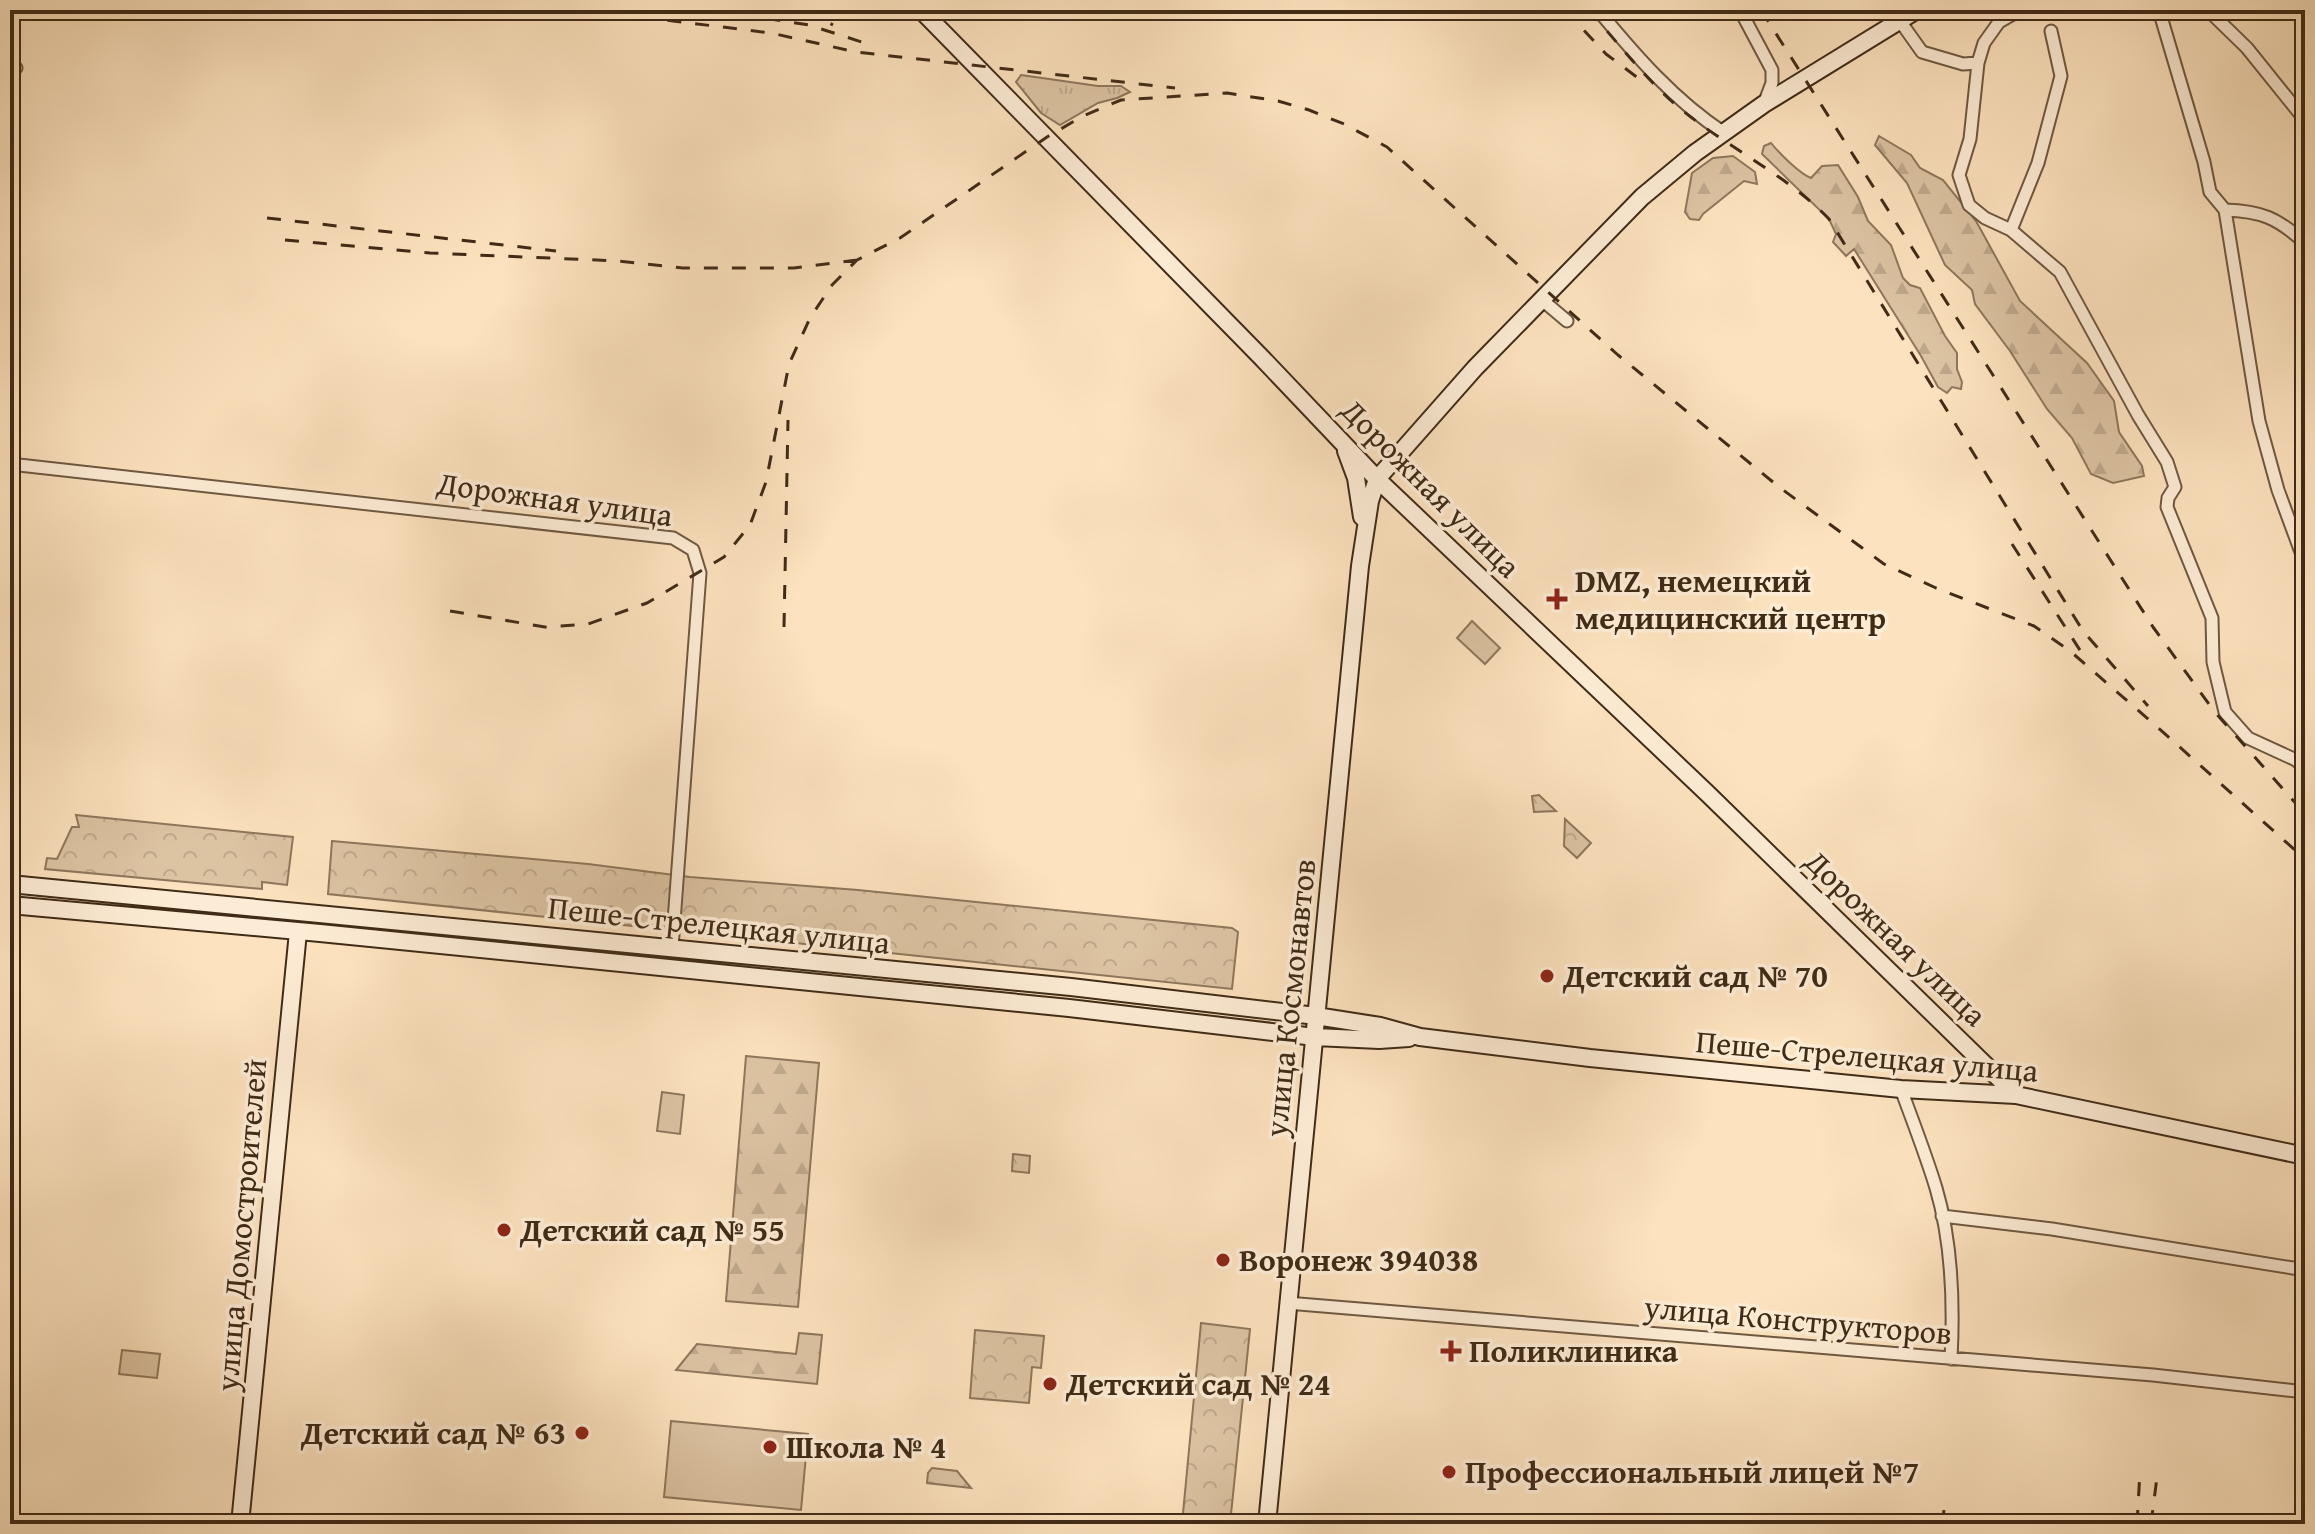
<svg xmlns="http://www.w3.org/2000/svg" width="2315" height="1534" font-family="'Gentium Book Plus',serif">
  <style>
    .grass { fill: url(#grass-tufts); stroke: #8e775c; stroke-width: 2 }
    .forest { fill: url(#forest-firs); stroke: #8e775c; stroke-width: 2 }
    .park { fill: url(#park-crowns); stroke: #8e775c; stroke-width: 2 }
    .pitch { fill: #dcc3a2; stroke: #8e775c; stroke-width: 2 }
    .lines { fill: none; stroke-linecap: round; stroke-linejoin: round }
    .street-casing { stroke: #6f5941; stroke-width: 15 }
    .secondary-casing { stroke: #402b17; stroke-width: 20 }
    .street { stroke: #fdecd5; stroke-width: 11 }
    .secondary { stroke: #fdecd5; stroke-width: 16 }
    .rail { stroke: #402b17; stroke-width: 3; stroke-dasharray: 14 14; stroke-linecap: butt }
    .poi-dot { fill: #8f2418; stroke: #fdecd5; stroke-width: 3 }
    .labels { text-anchor: middle; stroke-width: 7; stroke-linejoin: round; paint-order: stroke }
    .street-label { font-size: 32px; fill: #402b17; stroke: #fdecd5 }
    .poi-label { font-size: 32px; font-weight: bold; fill: #402b17; stroke: #fdecd5; text-anchor: start }
  </style>
  <defs>
    <pattern id="grass-tufts" width="24" height="20" patternUnits="userSpaceOnUse" patternTransform="scale(2)"><rect width="24" height="20" fill="#dcc3a2"/><path d="M3 7l-1-3M5 7V3M7 7l1-3M15 17l-1-3M17 17v-4M19 17l1-3" fill="none" stroke="#bea88b"/></pattern>
    <pattern id="forest-firs" width="22" height="20" patternUnits="userSpaceOnUse" patternTransform="scale(2)"><rect width="22" height="20" fill="#dcc3a2"/><path d="M5 1l3.5 6h-7zM16 11l3.5 6h-7z" fill="#bea88b"/></pattern>
    <pattern id="park-crowns" width="20" height="18" patternUnits="userSpaceOnUse" patternTransform="scale(2)"><rect width="20" height="18" fill="#dcc3a2"/><path d="M2 6a3 3 0 1 1 6 0M12 15a3 3 0 1 1 6 0" fill="none" stroke="#bea88b"/></pattern>
  </defs>
  <rect width="100%" height="100%" fill="#fce2be"/>
  <filter id="stains"><feTurbulence type="fractalNoise" baseFrequency=".0025" numOctaves="4"/><feColorMatrix values="0 0 0 0 .2 0 0 0 0 .09 0 0 0 0 .02 0 0 0 .5 -.17"/></filter>
  <radialGradient id="worn" r=".72"><stop offset=".6" stop-color="#630" stop-opacity="0"/><stop offset="1" stop-color="#630" stop-opacity=".3"/></radialGradient>
  <path class="grass" d="M 1021,75 L 1098,86 L 1121,86 L 1130,92 L 1117,98 L 1098,103 L 1060,125 L 1041,113 L 1016,82 Z"/>
  <path class="forest" d="M 1879,136 L 1911,155 L 1920,168 L 1943,180 L 1976,221 L 2020,301 L 2087,363 L 2114,401 L 2119,432 L 2142,466 L 2144,476 L 2113,483 L 2091,474 L 2072,438 L 2047,409 L 2010,351 L 1975,304 L 1972,290 L 1945,265 L 1907,183 L 1875,145 Z
    M 1771,143 C 1779,153 1800,174 1811,178 L 1822,166 L 1838,165 L 1858,197 L 1868,221 L 1891,245 L 1903,278 L 1910,285 L 1920,288 L 1945,336 L 1957,353 L 1957,369 L 1962,382 L 1961,389 L 1952,387 L 1947,393 L 1938,387 L 1921,356 L 1854,249 L 1846,256 L 1833,242 L 1836,234 L 1829,219 L 1762,154 L 1764,146 Z
    M 1733,156 L 1755,172 L 1757,184 L 1744,181 L 1703,214 L 1699,220 L 1690,219 L 1685,212 L 1692,173 L 1713,158 Z
    M 746,1056 L 819,1063 L 798,1307 L 726,1301 Z
    M 799,1333 L 822,1335 L 817,1384 L 676,1370 L 697,1344 L 796,1354 Z"/>
  <path class="park" d="M 1539,795 L 1556,811 L 1534,812 L 1532,796 Z
    M 76,815 L 293,837 L 287,885 L 262,882 L 262,889 L 45,869 L 47,858 L 57,859 L 72,827 L 79,827 Z
    M 1565,819 L 1591,843 L 1577,858 L 1564,846 Z
    M 332,841 L 588,864 L 690,877 L 858,890 L 1232,928 L 1238,932 L 1232,989 L 328,894 Z
    M 1013,1154 L 1030,1156 L 1029,1173 L 1012,1171 Z
    M 1201,1323 L 1250,1329 L 1230,1524 L 1182,1524 Z
    M 975,1330 L 1044,1336 L 1041,1368 L 1032,1367 L 1029,1403 L 970,1398 Z
    M 932,1468 L 957,1471 L 971,1488 L 927,1483 L 928,1473 Z"/>
  <path class="pitch" d="M 1472,621 L 1500,648 L 1485,664 L 1457,638 Z
    M 662,1092 L 684,1095 L 680,1134 L 657,1131 Z
    M 122,1350 L 160,1354 L 157,1378 L 119,1374 Z
    M 671,1421 L 808,1434 L 801,1510 L 664,1497 Z"/>
  <g class="lines">
    <g class="street-casing">
      <path id="street" d="M 1598,10 C 1636,56 1674,100 1724,133
        M 1740,10 L 1772,70 L 1772,83 L 1764,104
        M 2020,10 L 1999,22 L 1984,43 L 1978,63 L 1970,139 L 1959,175 L 1969,205 L 1985,218 L 2011,230 L 2060,272 L 2138,415 L 2167,462 L 2175,487 L 2168,498 L 2167,507 L 2212,618 L 2213,662 L 2225,712 L 2248,738 L 2296,760 L 2305,769
        M 2159,10 L 2204,162 L 2210,192 L 2225,210 L 2259,421 L 2278,490 L 2305,563
        M 2208,10 L 2247,48 L 2305,120
        M 1900,21 L 1922,52 L 1963,64 L 1978,63
        M 10,70 L 16,68
        M 2225,210 C 2261,211 2278,218 2305,243
        M 2011,230 L 2038,163 L 2061,76 L 2051,31
        M 1541,299 L 1567,321
        M 10,464 L 673,538 L 693,550 L 700,573 L 672,948
        M 1901,1089 C 1913,1122 1926,1155 1936,1188 C 1952,1242 1954,1303 1951,1359
        M 1942,1216 L 2052,1229 L 2305,1270
        M 1287,1303 L 2153,1375 L 2305,1392"/>
    </g>
    <g class="secondary-casing">
      <path id="secondary" d="M 921,10 L 1261,357 L 1377,479 L 1708,794 L 2016,1095
        M 1346,451 L 1356,478 L 1362,517
        M 10,884 L 1071,987 L 1316,1016 L 1380,1026 L 1420,1037 L 1590,1058 L 1901,1089 L 2016,1095 L 2305,1156
        M 10,905 L 320,933 L 1069,1008 L 1315,1037 L 1379,1040 L 1409,1038
        M 240,1524 L 298,932
        M 1267,1524 L 1360,566 L 1370,501 L 1377,479 L 1475,368 L 1642,197 L 1695,153 L 1764,104 L 1917,10"/>
    </g>
    <use href="#street" class="street"/>
    <use href="#secondary" class="secondary"/>
    <path class="rail" d="M 584,10 L 771,33 L 856,52 L 1175,88
      M 711,10 L 809,25 L 871,45
      M 806,10 L 833,25
      M 1565,10 L 1606,54 L 1638,78
      M 1589,10 C 1617,42 1644,77 1676,105 C 1725,147 1785,173 1829,219 L 2083,631 L 2148,706
      M 1761,10 L 2153,627 L 2214,711 L 2305,814
      M 267,218 L 556,251
      M 285,240 L 430,253 L 619,261 L 683,268 L 794,268 L 857,260
      M 2012,544 L 2085,658
      M 450,611 L 545,627 L 588,624 L 647,603 L 724,557 L 750,525 L 766,482 L 789,364 L 810,318 L 832,285 L 857,260 L 900,238 L 1047,137 L 1083,116 L 1121,100 L 1227,93 L 1278,101 L 1309,110 L 1344,124 L 1387,147 L 1618,355 L 1779,487 L 1884,564 L 1936,588 L 2034,626 L 2070,651 L 2155,725 L 2305,859
      M 784,627 L 788,420
      M 1942,1524 L 1944,1510
      M 2137,1524 L 2140,1471
      M 2151,1524 L 2158,1469"/>
  </g>
  <g class="poi-dot">
    <path d="M1553 587h8v8h8v8h-8v8h-8v-8h-8v-8h8z"/>
    <circle cx="1547" cy="976" r="8"/>
    <circle cx="504" cy="1230" r="8"/>
    <circle cx="1223" cy="1260" r="8"/>
    <path d="M1447 1339h8v8h8v8h-8v8h-8v-8h-8v-8h8z"/>
    <circle cx="1050" cy="1384" r="8"/>
    <circle cx="582" cy="1433" r="8"/>
    <circle cx="770" cy="1447" r="8"/>
    <circle cx="1449" cy="1472" r="8"/>
  </g>
  <g class="labels">
    <g class="street-label">
      <text transform="translate(1431 488) rotate(45)" y="11">Дорожная улица</text>
      <text transform="translate(555 499) rotate(8)" y="11">Дорожная улица</text>
      <text transform="translate(719 925) rotate(6)" y="11">Пеше-Стрелецкая улица</text>
      <text transform="translate(1896 938) rotate(44)" y="11">Дорожная улица</text>
      <text transform="translate(1290 998) rotate(-84)" y="11">улица Космонавтов</text>
      <text transform="translate(1867 1056) rotate(5)" y="11">Пеше-Стрелецкая улица</text>
      <text transform="translate(241 1225) rotate(-85)" y="11">улица Домостроителей</text>
      <text transform="translate(1798 1320) rotate(5)" y="11">улица Конструкторов</text>
    </g>
    <g class="poi-label">
      <text x="1575" y="592">DMZ, немецкий<tspan x="1575" dy="37">медицинский центр</tspan></text>
      <text x="1563" y="987">Детский сад № 70</text>
      <text x="520" y="1241">Детский сад № 55</text>
      <text x="1239" y="1271">Воронеж 394038</text>
      <text x="1469" y="1362">Поликлиника</text>
      <text x="1066" y="1395">Детский сад № 24</text>
      <text x="566" y="1444" text-anchor="end">Детский сад № 63</text>
      <text x="786" y="1458">Школа № 4</text>
      <text x="1465" y="1483">Профессиональный лицей №7</text>
    </g>
  </g>
  <rect width="2315" height="1534" fill="none" stroke="#fce2be" stroke-width="40"/>
  <rect x="12" y="12" width="2291" height="1510" fill="none" stroke="#402b17" stroke-width="4"/>
  <rect x="20" y="20" width="2275" height="1494" fill="none" stroke="#402b17" stroke-width="2"/>
  <rect width="100%" height="100%" filter="url(#stains)"/>
  <rect width="100%" height="100%" fill="url(#worn)"/>
</svg>
